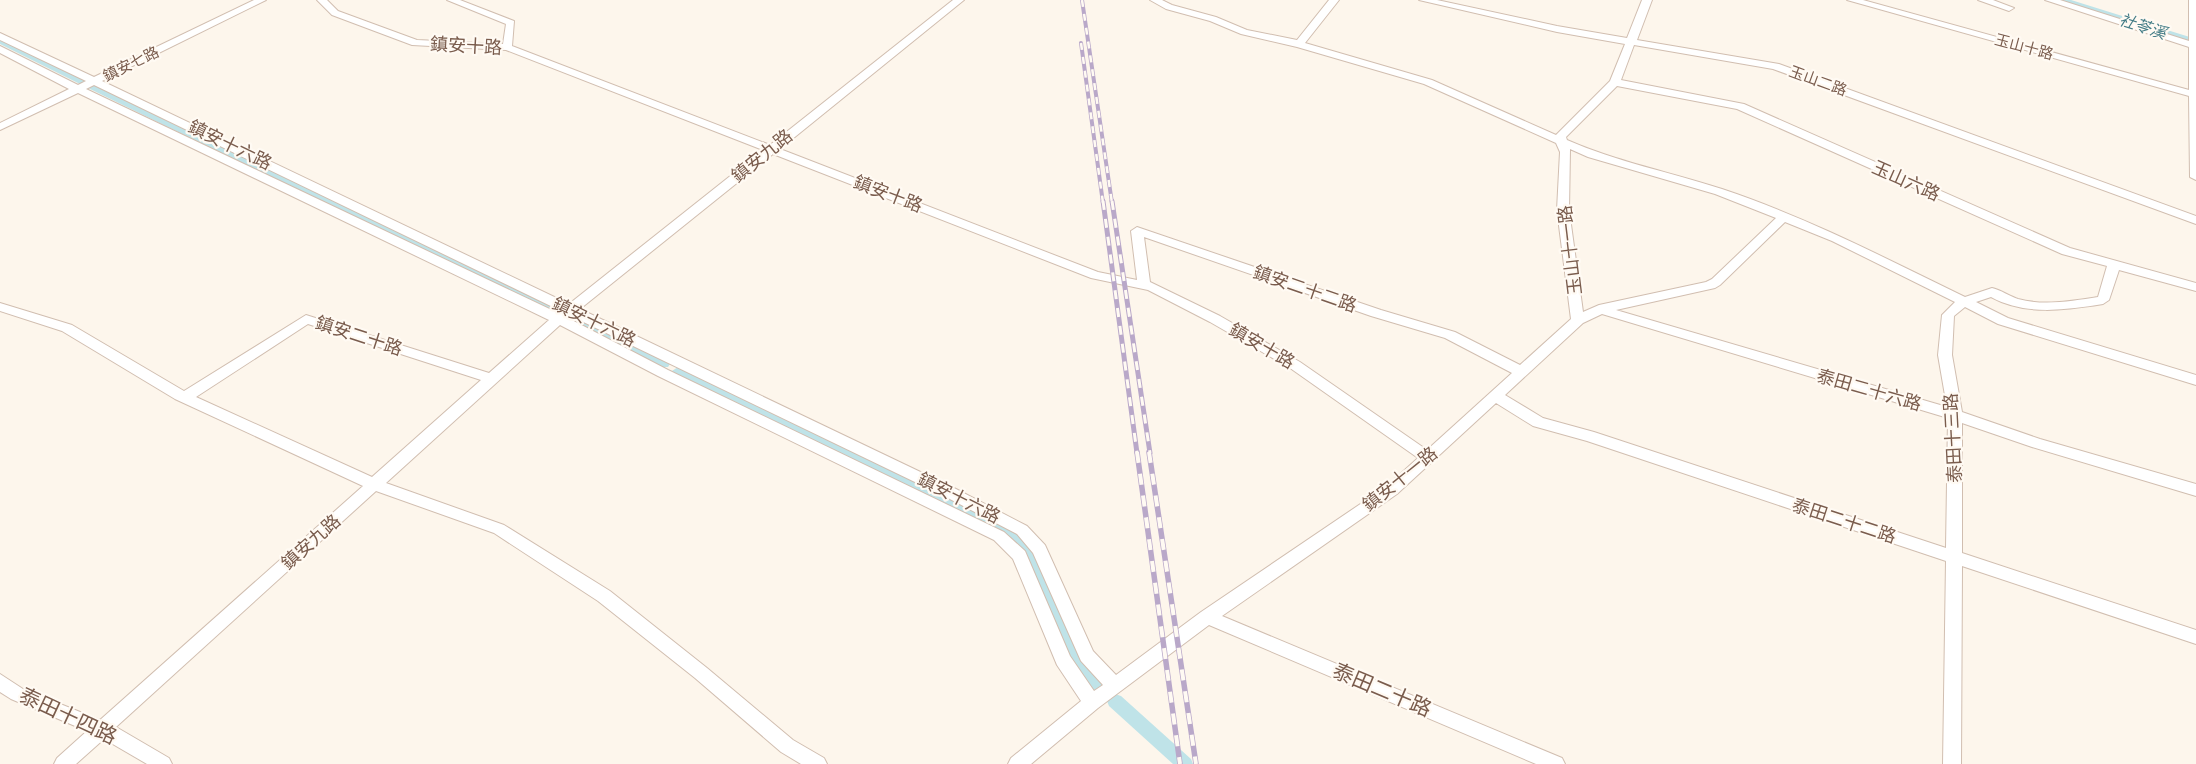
<svg xmlns="http://www.w3.org/2000/svg" width="2196" height="764" font-family="Signika,'Noto Sans TC',sans-serif">
  <style>
    .lines { fill: none; stroke-linecap: round; stroke-linejoin: round }
    .canal { fill: #bfe3e8; fill-rule: evenodd }
    .minor-casing { stroke: #d1beb0; stroke-width: 2 }
    .minor { fill: #fff; fill-rule: evenodd }
    .rail-far2-casing { stroke: #b9a8c9; stroke-width: 4 }
    .rail-far1-casing { stroke: #b9a8c9; stroke-width: 5 }
    .rail-casing { stroke: #b9a8c9; stroke-width: 5.5 }
    .rail-far2 { stroke: #fffaf3; stroke-width: 2.5; stroke-dasharray: 7; stroke-linecap: butt }
    .rail-far1 { stroke: #fffaf3; stroke-width: 3; stroke-dasharray: 9; stroke-linecap: butt }
    .rail { stroke: #fffaf3; stroke-width: 4; stroke-dasharray: 11; stroke-linecap: butt }
    .labels { text-anchor: middle; stroke-width: 4.5; stroke-linejoin: round; paint-order: stroke }
    .far-street-label { font-size: 15px; fill: #7a5c4d; stroke: #fffaf3 }
    .far-water-label { font-size: 16px; font-style: italic; fill: #437c86; stroke: #fffaf3 }
    .street-label { font-size: 18px; fill: #7a5c4d; stroke: #fffaf3 }
    .near-street-label { font-size: 21px; fill: #7a5c4d; stroke: #fffaf3 }
  </style>
  <rect width="100%" height="100%" fill="#fdf6ec"/>
  <g class="lines">
    <path class="canal" d="M 2058,0 L 2071,0 L 2196,39 L 2196,45 Z
      M 0,38 L 88,81 L 90,83 L 88,85 L 82,85 L 0,44 Z
      M 93,84 L 668,361 L 670,364 L 668,367 L 660,367 L 90,89 L 88,87 Z
      M 678,367 L 1014,527 L 1028,538 L 1038,555 L 1081,656 L 1104,679 L 1106,684 L 1104,689 L 1098,691 L 1092,689 L 1070,665 L 1027,561 L 1018,546 L 1004,535 L 674,374 L 672,371 Z
      M 1115,694 L 1121,696 L 1191,759 L 1193,764 L 1173,764 L 1109,706 L 1107,701 L 1109,696 Z"/>
    <g class="minor-casing">
      <path id="minor" d="M 254,0 L 266,0 L 102,81 L 569,304 L 763,150 L 506,50 L 412,45 L 332,15 L 317,0 L 327,0 L 338,11 L 417,40 L 503,44 L 506,24 L 447,0 L 460,0 L 514,21 L 512,46 L 770,145 L 953,0 L 964,0 L 780,149 L 1098,272 L 1137,280 L 1131,231 L 1137,227 L 1381,310 L 1455,332 L 1520,365 L 1571,319 L 1557,210 L 1560,152 L 1556,143 L 1424,84 L 1297,47 L 1241,34 L 1210,21 L 1166,9 L 1150,0 L 1162,0 L 1172,5 L 1216,17 L 1247,30 L 1297,40 L 1329,0 L 1339,0 L 1305,43 L 1432,80 L 1556,135 L 1610,81 L 1625,44 L 1557,32 L 1419,0 L 1437,0 L 1557,26 L 1627,38 L 1642,0 L 1652,0 L 1637,40 L 1779,64 L 2196,216 L 2196,224 L 1773,69 L 1634,45 L 1621,80 L 1744,104 L 2070,248 L 2196,283 L 2196,291 L 2119,270 L 2109,300 L 2103,304 C 2065,310 2026,316 1991,297 L 1976,302 L 2008,318 L 2196,375 L 2196,385 L 1998,324 L 1965,307 L 1954,316 L 1952,355 L 1962,412 L 2040,439 L 2196,484 L 2196,496 L 2032,447 L 1962,423 L 1962,553 L 2196,630 L 2196,644 L 1962,566 L 1961,764 L 1943,764 L 1946,561 L 1587,441 L 1533,426 L 1496,403 L 1397,494 L 1222,616 L 1562,758 L 1565,764 L 1536,764 L 1209,625 L 1098,708 L 1031,764 L 1008,764 L 1011,758 L 1081,701 L 1057,665 L 1013,559 L 994,540 L 658,376 L 560,325 L 386,483 L 504,525 L 610,591 L 707,668 L 793,740 L 824,758 L 827,764 L 801,764 L 781,752 L 695,678 L 598,601 L 494,533 L 376,491 L 116,727 L 169,758 L 172,764 L 147,764 L 104,739 L 76,764 L 54,764 L 57,758 L 87,731 L 11,699 L 0,692 L 0,674 L 23,689 L 100,720 L 363,486 L 175,399 L 62,331 L 0,311 L 0,303 L 72,325 L 184,391 L 306,315 L 489,373 L 549,320 L 78,93 L 0,130 L 0,123 L 69,89 L 0,53 L 0,46 L 78,85 L 86,81 L 0,40 L 0,33 L 94,77 ZM 94,85 L 561,311 L 558,313 L 86,89 ZM 1617,86 L 1737,109 L 2062,254 L 2107,266 L 2098,297 C 2072,301 2044,306 2018,299 C 2009,296 2001,290 1992,288 L 1965,297 C 1885,258 1806,217 1722,189 C 1670,172 1617,162 1567,140 L 1566,137 ZM 1570,149 L 1588,157 L 1715,194 L 1776,218 L 1712,279 L 1706,282 L 1599,305 L 1583,312 L 1569,210 ZM 773,154 L 1091,278 L 1148,290 L 1210,322 L 1290,368 L 1418,458 L 1387,486 L 1201,612 L 1116,675 L 1093,651 L 1045,545 L 1027,526 L 956,489 L 580,309 ZM 1785,222 L 1832,241 L 1955,302 L 1942,315 L 1938,355 L 1947,407 L 1616,310 L 1715,288 L 1720,285 ZM 1144,237 L 1371,316 L 1445,338 L 1512,373 L 1427,450 L 1300,362 L 1220,316 L 1150,282 ZM 1602,314 L 1948,418 L 1946,548 L 1594,432 L 1543,418 L 1505,395 L 1583,323 ZM 571,316 L 946,497 L 1017,534 L 1033,553 L 1081,661 L 1103,685 L 1094,691 L 1070,656 L 1025,551 L 1004,532 L 668,370 L 568,318 ZM 308,324 L 481,380 L 372,477 L 196,397 Z
        M 1847,0 L 1863,0 L 2189,90 L 2189,47 L 2045,0 L 2060,0 L 2189,41 L 2189,0 L 2196,0 L 2196,180 L 2190,177 L 2189,96 Z
        M 1978,0 L 1993,0 L 2014,8 L 2009,11 Z"/>
    </g>
    <use href="#minor" class="minor"/>
    <g class="rail-far2-casing">
      <path id="rail-far2" d="M 1082,0 L 1112,203
        M 1081,43 L 1103,203"/>
    </g>
    <g class="rail-far1-casing">
      <path id="rail-far1" d="M 1103,201 L 1137,453
        M 1112,201 L 1150,453"/>
    </g>
    <g class="rail-casing">
      <path id="rail" d="M 1137,452 L 1180,764
        M 1149,452 L 1196,764"/>
    </g>
    <use href="#rail-far2" class="rail-far2"/>
    <use href="#rail-far1" class="rail-far1"/>
    <use href="#rail" class="rail"/>
  </g>
  <g class="labels">
    <g class="far-street-label">
      <text transform="translate(2024 47) rotate(15)" y="5">玉山十路</text>
      <text transform="translate(131 64) rotate(-26)" y="5">鎮安七路</text>
      <text transform="translate(1818 81) rotate(20)" y="5">玉山二路</text>
    </g>
    <g class="far-water-label">
      <text transform="translate(2143 26) rotate(18)" y="6">社苓溪</text>
    </g>
    <g class="street-label">
      <text transform="translate(466 46) rotate(3)" y="6">鎮安十路</text>
      <text transform="translate(230 145) rotate(26)" y="6">鎮安十六路</text>
      <text transform="translate(762 156) rotate(-39)" y="6">鎮安九路</text>
      <text transform="translate(1906 181) rotate(24)" y="6">玉山六路</text>
      <text transform="translate(888 194) rotate(21)" y="6">鎮安十路</text>
      <text transform="translate(1570 250) rotate(-97)" y="6">玉山十一路</text>
      <text transform="translate(1305 289) rotate(19)" y="6">鎮安二十二路</text>
      <text transform="translate(594 322) rotate(26)" y="6">鎮安十六路</text>
      <text transform="translate(359 336) rotate(18)" y="6">鎮安二十路</text>
      <text transform="translate(1262 346) rotate(30)" y="6">鎮安十路</text>
      <text transform="translate(1869 390) rotate(16)" y="6">泰田二十六路</text>
      <text transform="translate(1953 438) rotate(-93)" y="6">泰田十三路</text>
      <text transform="translate(1400 479) rotate(-39)" y="6">鎮安十一路</text>
      <text transform="translate(959 498) rotate(27)" y="6">鎮安十六路</text>
      <text transform="translate(1844 521) rotate(18)" y="6">泰田二十二路</text>
      <text transform="translate(311 542) rotate(-42)" y="6">鎮安九路</text>
    </g>
    <g class="near-street-label">
      <text transform="translate(1382 690) rotate(23)" y="7">泰田二十路</text>
      <text transform="translate(68 716) rotate(25)" y="7">泰田十四路</text>
    </g>
  </g>
</svg>
